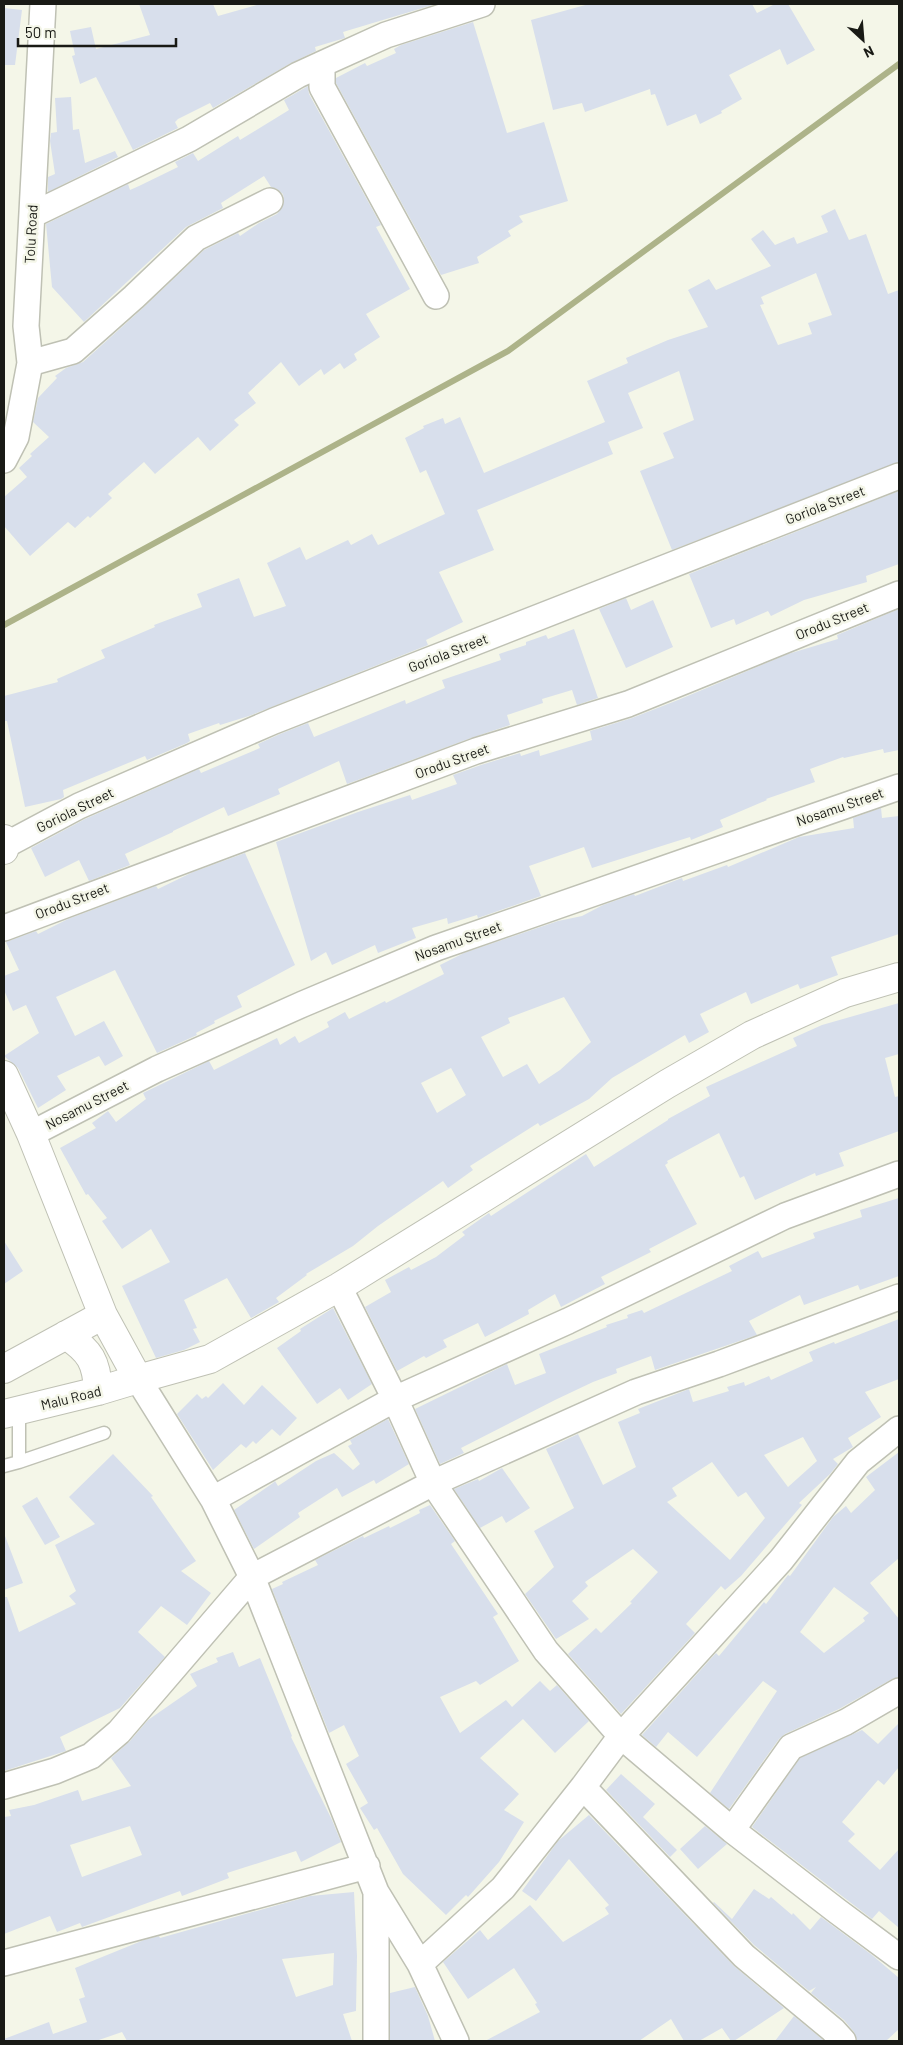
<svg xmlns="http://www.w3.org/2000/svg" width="903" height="2045" font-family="Barlow,sans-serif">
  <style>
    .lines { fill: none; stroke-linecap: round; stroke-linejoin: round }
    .stream { stroke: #adb389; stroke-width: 6 }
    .building { fill: #d8dfec; fill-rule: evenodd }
    .service-casing { stroke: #bfc1b4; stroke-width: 15 }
    .minor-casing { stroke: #bfc1b4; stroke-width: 28 }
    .tertiary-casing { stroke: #bfc1b4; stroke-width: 30 }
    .secondary-casing { stroke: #bfc1b4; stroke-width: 30 }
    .service { stroke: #fff; stroke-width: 12 }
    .minor { stroke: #fff; stroke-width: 25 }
    .tertiary { stroke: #fff; stroke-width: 28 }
    .secondary { stroke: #fff; stroke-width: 28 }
    .labels { text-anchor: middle; stroke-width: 5; stroke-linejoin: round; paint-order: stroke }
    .street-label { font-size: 14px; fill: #191a15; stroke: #f4f6e8 }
  </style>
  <rect width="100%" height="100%" fill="#f4f6e8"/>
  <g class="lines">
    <path class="stream" d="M 4,625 L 508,351 L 899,64"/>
  </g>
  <path class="building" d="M 139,4 L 213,4 L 218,16 L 260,4 L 436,4 L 343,32 L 345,38 L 315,47 L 316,51 L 291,63 L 213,108 L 210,103 L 178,119 L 175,122 L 178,128 L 133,150 L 96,77 L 80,84 L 72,56 L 75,55 L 70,31 L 91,27 L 96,49 L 150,35 Z
    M 589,4 L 752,4 L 757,13 L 775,4 L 788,4 L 815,50 L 787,65 L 780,49 L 729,75 L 742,99 L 721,111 L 722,113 L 700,124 L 696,114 L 667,126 L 655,94 L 651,95 L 650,89 L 585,112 L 582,103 L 553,110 L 531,20 Z
    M 4,8 L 22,10 L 15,65 L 4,65 Z
    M 473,22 L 507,133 L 544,122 L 568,201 L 519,216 L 523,222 L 508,231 L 511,236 L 477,257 L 479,263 L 441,275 L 336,83 L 336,78 L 365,63 L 367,66 L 396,53 L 394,49 L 401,45 Z
    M 308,86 L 309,94 L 381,225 L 376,227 L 410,289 L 366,314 L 380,337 L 354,354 L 357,360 L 344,369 L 340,363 L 324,375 L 321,369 L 299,386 L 281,362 L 248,393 L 256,403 L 234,420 L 239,425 L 210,451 L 198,437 L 155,474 L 144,462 L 108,494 L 112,498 L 90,518 L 88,516 L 75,528 L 68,522 L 30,556 L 4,526 L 4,497 L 27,477 L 19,468 L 32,456 L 30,454 L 49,437 L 33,422 L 38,398 L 57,378 L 55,376 L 66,368 L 83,362 L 144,307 L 204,250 L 238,233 L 240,236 L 259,223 L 277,214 L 282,208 L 284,201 L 283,194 L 277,189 L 271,187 L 264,176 L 221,203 L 223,208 L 186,227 L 84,322 L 52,287 L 46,224 L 128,184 L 130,190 L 139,186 L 178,167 L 175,162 L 193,153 L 198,161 L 238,136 L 240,140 L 289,110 L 284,100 Z
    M 71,97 L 73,130 L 79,129 L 85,163 L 115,151 L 118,157 L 48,192 L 48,177 L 55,174 L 50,141 L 51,133 L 57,132 L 55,98 Z
    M 835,209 L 849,240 L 866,234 L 888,294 L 899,290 L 899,462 L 672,550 L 640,471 L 674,458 L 663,433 L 694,420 L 679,371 L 628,393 L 643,428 L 608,442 L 613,454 L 477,510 L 494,550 L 439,572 L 463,622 L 426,640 L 428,645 L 249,716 L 220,725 L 219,723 L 188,734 L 190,741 L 187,743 L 147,760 L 145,756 L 63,790 L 64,797 L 61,799 L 25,807 L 7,721 L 4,721 L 4,696 L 58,682 L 57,679 L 105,658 L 101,650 L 155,627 L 154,625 L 202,607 L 197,594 L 239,578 L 254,617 L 286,606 L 267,563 L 300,547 L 306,560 L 348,540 L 351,545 L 372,534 L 378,545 L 445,514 L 426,470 L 420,473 L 405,438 L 424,428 L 423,426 L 443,418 L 445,424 L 460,417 L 484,473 L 605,422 L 587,381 L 628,363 L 626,358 L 668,340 L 708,327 L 688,290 L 709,279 L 716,290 L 771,266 L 751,239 L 763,230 L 775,245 L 794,237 L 797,244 L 828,232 L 821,216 ZM 816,273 L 832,315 L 808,323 L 812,334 L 778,345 L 760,305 L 764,304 L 761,297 Z
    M 899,491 L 899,564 L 866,576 L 867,582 L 804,600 L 771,616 L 768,611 L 736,625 L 734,619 L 711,628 L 689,574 Z
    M 626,598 L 631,610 L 653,600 L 673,647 L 626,668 L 599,609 Z
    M 899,609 L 899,750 L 884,753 L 883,749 L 844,758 L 843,757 L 810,769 L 815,782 L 766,799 L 767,800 L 720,820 L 723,827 L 691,840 L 690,837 L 592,868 L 584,847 L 529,866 L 541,896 L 478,918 L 477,915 L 448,924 L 447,918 L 412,928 L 416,938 L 378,953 L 375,945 L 332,965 L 326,952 L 311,961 L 276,842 L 358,812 L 410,795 L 412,800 L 457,784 L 453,775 L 481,765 L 520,753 L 521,756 L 539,750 L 540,756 L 592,740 L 590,731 L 632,718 L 678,700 L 788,654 L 838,639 L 837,635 Z
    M 574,629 L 598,698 L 577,705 L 572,690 L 542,699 L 543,703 L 507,715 L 510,725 L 471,738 L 347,784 L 339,761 L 278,789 L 280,794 L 228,816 L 224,807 L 173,831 L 173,832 L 125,854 L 130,865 L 89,881 L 79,860 L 45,877 L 31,848 L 85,819 L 199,769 L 201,773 L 260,748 L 258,744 L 280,734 L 308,723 L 314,737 L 405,700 L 406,704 L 445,688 L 442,680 L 501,660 L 499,654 L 526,645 L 526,642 L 546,635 L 548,639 Z
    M 881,808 L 882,818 L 899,816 L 899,934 L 831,957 L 838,975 L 800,989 L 798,984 L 751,1004 L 746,992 L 700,1014 L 709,1032 L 689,1043 L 685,1035 L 612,1078 L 589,1099 L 540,1126 L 538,1123 L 470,1166 L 473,1170 L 448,1188 L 443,1181 L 378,1226 L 353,1246 L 306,1274 L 307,1275 L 276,1298 L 279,1302 L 251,1318 L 227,1278 L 184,1300 L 197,1328 L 193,1329 L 200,1342 L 184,1350 L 156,1358 L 122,1286 L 170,1262 L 151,1229 L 122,1249 L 102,1221 L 107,1218 L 88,1194 L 86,1195 L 60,1148 L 96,1128 L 92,1123 L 108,1111 L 116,1122 L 146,1099 L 143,1093 L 209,1061 L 214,1070 L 277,1038 L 280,1045 L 295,1036 L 299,1043 L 329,1027 L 327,1022 L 345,1012 L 349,1019 L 385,1001 L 386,1003 L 444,974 L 440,965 L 464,953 L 558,921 L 582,916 L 603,905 L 634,894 L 635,896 L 682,878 L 683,881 L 727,865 L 728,867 L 799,837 L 854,828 L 853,818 ZM 564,997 L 591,1042 L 560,1070 L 539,1084 L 527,1064 L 503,1077 L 481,1037 L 510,1023 L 508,1018 ZM 451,1068 L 466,1095 L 437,1113 L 421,1083 Z
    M 245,853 L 295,965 L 237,996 L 242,1007 L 214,1021 L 215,1023 L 196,1033 L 197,1035 L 157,1053 L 115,970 L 56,997 L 75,1036 L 104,1021 L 123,1056 L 105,1066 L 99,1056 L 57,1076 L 66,1090 L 38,1108 L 18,1068 L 4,1056 L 39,1033 L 26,1005 L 13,1011 L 4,990 L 4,976 L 19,970 L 6,942 L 36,931 L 38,934 L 68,919 L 156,886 L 158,889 L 193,872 Z
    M 899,1003 L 899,1054 L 885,1058 L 895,1097 L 899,1096 L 899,1131 L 839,1153 L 844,1166 L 816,1176 L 815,1173 L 755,1200 L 744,1176 L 740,1178 L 719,1133 L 667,1161 L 668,1163 L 665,1165 L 697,1224 L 649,1249 L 651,1252 L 601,1277 L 605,1284 L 561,1307 L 555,1294 L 528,1310 L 529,1314 L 485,1337 L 478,1323 L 443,1340 L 447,1347 L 426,1358 L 424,1356 L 397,1371 L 365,1307 L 391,1292 L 385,1280 L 409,1267 L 411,1270 L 436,1257 L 465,1235 L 462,1232 L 489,1213 L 491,1216 L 586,1154 L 594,1167 L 668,1120 L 668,1119 L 710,1096 L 706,1087 L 797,1046 L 793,1038 L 822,1025 Z
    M 899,1198 L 899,1276 L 860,1290 L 858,1285 L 804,1305 L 800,1295 L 749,1321 L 757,1335 L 655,1370 L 651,1356 L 616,1369 L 617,1373 L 593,1382 L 555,1400 L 461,1448 L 464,1453 L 440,1464 L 415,1409 L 507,1364 L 515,1385 L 546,1373 L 539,1354 L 607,1327 L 606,1325 L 628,1318 L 627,1315 L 642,1310 L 644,1313 L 732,1271 L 729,1266 L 758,1251 L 762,1258 L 815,1238 L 813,1233 L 862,1217 L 860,1210 Z
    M 4,1241 L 23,1271 L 4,1284 Z
    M 333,1308 L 372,1384 L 348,1400 L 340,1388 L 317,1404 L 277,1348 L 301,1331 L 300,1329 Z
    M 899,1319 L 899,1379 L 865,1392 L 881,1417 L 848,1438 L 853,1447 L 833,1459 L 838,1464 L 830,1474 L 799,1503 L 802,1505 L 741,1576 L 725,1590 L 721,1586 L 686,1624 L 695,1633 L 621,1714 L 568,1654 L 596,1628 L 601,1633 L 632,1603 L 630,1602 L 658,1572 L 633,1549 L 585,1582 L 588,1586 L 572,1601 L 589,1619 L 556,1639 L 525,1594 L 554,1567 L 534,1531 L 574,1508 L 546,1449 L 578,1434 L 603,1485 L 636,1467 L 618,1422 L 640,1413 L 638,1409 L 689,1389 L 693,1402 L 729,1391 L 727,1387 L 744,1382 L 745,1386 L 769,1376 L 771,1380 L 813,1361 L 809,1352 L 834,1342 L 835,1344 ZM 803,1437 L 817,1461 L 788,1487 L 764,1455 ZM 712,1462 L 738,1497 L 746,1492 L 765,1518 L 730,1560 L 667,1502 L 677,1496 L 672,1488 Z
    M 223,1383 L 244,1405 L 262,1385 L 297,1418 L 280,1436 L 272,1429 L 256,1444 L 253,1441 L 246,1448 L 241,1444 L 213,1470 L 177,1414 L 197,1394 L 202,1399 L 206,1396 L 208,1398 Z
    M 388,1419 L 409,1464 L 376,1484 L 374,1480 L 342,1497 L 337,1488 L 298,1513 L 300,1517 L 254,1549 L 234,1510 L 273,1483 L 275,1481 L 278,1486 L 316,1461 L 334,1453 L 353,1470 L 360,1464 L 348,1446 L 352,1444 L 350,1440 Z
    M 899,1452 L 899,1558 L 870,1583 L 899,1619 L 899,1677 L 892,1679 L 839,1709 L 785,1734 L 779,1739 L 729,1809 L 710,1793 L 777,1691 L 763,1681 L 697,1757 L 668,1732 L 656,1747 L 642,1735 L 716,1653 L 719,1656 L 764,1602 L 766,1604 L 788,1575 L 790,1576 L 833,1517 L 846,1506 L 851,1513 L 875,1490 L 866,1477 ZM 834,1587 L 869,1613 L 863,1618 L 865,1621 L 824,1653 L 800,1632 Z
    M 113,1454 L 153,1496 L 151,1497 L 196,1561 L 181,1571 L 211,1593 L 187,1625 L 161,1606 L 138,1632 L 165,1657 L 120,1708 L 60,1737 L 66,1751 L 4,1771 L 4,1597 L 7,1597 L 19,1632 L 76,1604 L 69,1596 L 76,1591 L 55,1545 L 95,1524 L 69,1497 Z
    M 502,1468 L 530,1508 L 506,1523 L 502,1516 L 480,1528 L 454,1489 L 478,1479 L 479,1481 Z
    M 37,1497 L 60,1537 L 45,1545 L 22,1506 Z
    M 430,1505 L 455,1541 L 451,1544 L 498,1614 L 493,1617 L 519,1661 L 480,1685 L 476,1681 L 440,1697 L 460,1733 L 506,1700 L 512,1707 L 540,1681 L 550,1691 L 557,1685 L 589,1721 L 555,1753 L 523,1719 L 480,1758 L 519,1794 L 504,1810 L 524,1822 L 499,1862 L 468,1897 L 466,1895 L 446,1915 L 403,1874 L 377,1828 L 374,1830 L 360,1808 L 368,1803 L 346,1764 L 359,1756 L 344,1725 L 329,1733 L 272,1589 L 283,1584 L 282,1582 L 318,1565 L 315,1560 L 363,1536 L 364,1538 L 389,1526 L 390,1528 L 420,1513 L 419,1510 Z
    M 4,1536 L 5,1536 L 23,1583 L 4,1590 Z
    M 233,1652 L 239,1667 L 260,1658 L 292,1736 L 291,1737 L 332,1820 L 341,1842 L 301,1862 L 296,1851 L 227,1873 L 229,1878 L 182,1896 L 180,1891 L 82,1927 L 80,1923 L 57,1932 L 50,1916 L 4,1934 L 4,1817 L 11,1816 L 9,1810 L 34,1805 L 78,1790 L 82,1801 L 131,1786 L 111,1758 L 130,1741 L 148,1720 L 197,1686 L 190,1674 L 218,1662 L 216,1658 ZM 130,1826 L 142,1855 L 82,1877 L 70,1845 Z
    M 899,1723 L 899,1767 L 884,1785 L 878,1780 L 842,1822 L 855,1834 L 848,1841 L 880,1870 L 899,1849 L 899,1928 L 879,1911 L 872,1919 L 752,1827 L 800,1758 L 862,1730 L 878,1744 Z
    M 621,1774 L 655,1804 L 643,1817 L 677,1850 L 670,1857 L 606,1790 Z
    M 589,1815 L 734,1966 L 784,2008 L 734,2041 L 731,2041 L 722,2028 L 699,2041 L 684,2041 L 671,2019 L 639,2041 L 485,2041 L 540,2012 L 535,2004 L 537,2003 L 514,1968 L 468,1999 L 443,1962 L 480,1930 L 488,1940 L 530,1905 L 563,1942 L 609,1914 L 605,1908 L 609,1905 L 569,1859 L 536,1901 L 522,1891 L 558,1841 Z
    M 705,1826 L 727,1844 L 698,1869 L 680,1849 Z
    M 754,1889 L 769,1899 L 771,1897 L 792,1915 L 793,1913 L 810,1930 L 821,1917 L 872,1955 L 899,1978 L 899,2029 L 886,2041 L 857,2041 L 854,2032 L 844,2020 L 811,1993 L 816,1987 L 809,1991 L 754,1945 L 713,1903 L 714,1902 L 732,1919 Z
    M 354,1892 L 357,1956 L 356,2011 L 343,2014 L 352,2041 L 127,2041 L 122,2032 L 96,2041 L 4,2041 L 4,2039 L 49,2022 L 53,2034 L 87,2022 L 79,1999 L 85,1997 L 75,1968 L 144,1940 L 159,1936 L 160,1938 L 310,1896 ZM 334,1953 L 333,1985 L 296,1997 L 282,1959 Z
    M 415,1987 L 428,2016 L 435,2041 L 390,2041 L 390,1993 Z
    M 794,2016 L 823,2040 L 824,2041 L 775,2041 Z"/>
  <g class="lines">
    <g class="service-casing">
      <path id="service" d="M 19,1462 L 19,1411
        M 4,1466 L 19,1462 L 104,1433"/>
    </g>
    <g class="minor-casing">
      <path id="minor" d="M 322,64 L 322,87 L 436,296
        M 32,215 L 189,139 L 298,75 L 322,64 L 386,35 L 482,4
        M 30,363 L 73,351 L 134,297 L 196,238 L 270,201
        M 4,460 L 16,437 L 30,363 L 26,326 L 43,4
        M 4,846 L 79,806 L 274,721 L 899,476
        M 4,928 L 476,751 L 628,704 L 899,594
        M 31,1134 L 157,1069 L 303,1004 L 436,948 L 899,787
        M 339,1287 L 395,1399 L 433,1483 L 546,1651 L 621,1736 L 732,1830 L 837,1911 L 899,1957
        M 138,1379 L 213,1499 L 252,1577 L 376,1892 L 420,1964 L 456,2041
        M 213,1499 L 395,1399 L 568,1321 L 785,1216 L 899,1174
        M 4,1786 L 55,1771 L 91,1756 L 119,1732 L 252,1577 L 433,1483 L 636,1392 L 719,1364 L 899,1297
        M 583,1787 L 744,1956 L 833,2030 L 843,2041
        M 732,1830 L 791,1747 L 846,1722 L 899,1691
        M 4,1963 L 367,1866
        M 420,1964 L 503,1888 L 583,1787 L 621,1736 L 781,1560 L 858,1462 L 899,1429
        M 376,2041 L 376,1892"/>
    </g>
    <g class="tertiary-casing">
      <path id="tertiary" d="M 138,1379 L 210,1359 L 339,1287 L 667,1084 L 752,1035 L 845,993 L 899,977"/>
    </g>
    <g class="secondary-casing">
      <path id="secondary" d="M 4,839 L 4,850
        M 4,1075 L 31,1134 L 103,1315 L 138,1379 L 98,1391 L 4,1414
        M 66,1335 C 90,1351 97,1362 98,1391
        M 4,1369 L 103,1315"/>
    </g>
    <use href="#service" class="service"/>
    <use href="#minor" class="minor"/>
    <use href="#tertiary" class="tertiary"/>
    <use href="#secondary" class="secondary"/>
  </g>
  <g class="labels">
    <g class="street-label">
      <text transform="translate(31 234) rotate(-87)" y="5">Tolu Road</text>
      <text transform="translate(825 505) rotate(-21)" y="5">Goriola Street</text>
      <text transform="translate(832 621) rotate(-22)" y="5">Orodu Street</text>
      <text transform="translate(448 653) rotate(-21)" y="5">Goriola Street</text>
      <text transform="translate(452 761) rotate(-20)" y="5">Orodu Street</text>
      <text transform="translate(840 807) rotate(-19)" y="5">Nosamu Street</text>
      <text transform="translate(75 810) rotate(-26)" y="5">Goriola Street</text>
      <text transform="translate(72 901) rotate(-21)" y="5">Orodu Street</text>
      <text transform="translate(458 941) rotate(-20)" y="5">Nosamu Street</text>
      <text transform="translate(87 1105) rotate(-27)" y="5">Nosamu Street</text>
      <text transform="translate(71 1398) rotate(-14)" y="5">Malu Road</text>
    </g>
  </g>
  <rect width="903" height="2045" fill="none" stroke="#191a15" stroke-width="10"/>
  <g transform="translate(863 40) rotate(154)" stroke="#f4f6e8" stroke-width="4" paint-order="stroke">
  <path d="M0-4L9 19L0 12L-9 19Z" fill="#191a15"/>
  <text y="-8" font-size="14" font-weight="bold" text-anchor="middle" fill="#191a15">N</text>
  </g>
  <path d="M18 38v8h158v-8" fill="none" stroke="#191a15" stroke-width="2.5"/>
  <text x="25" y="38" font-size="15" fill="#191a15" stroke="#f4f6e8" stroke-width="4" paint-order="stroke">50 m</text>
</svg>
